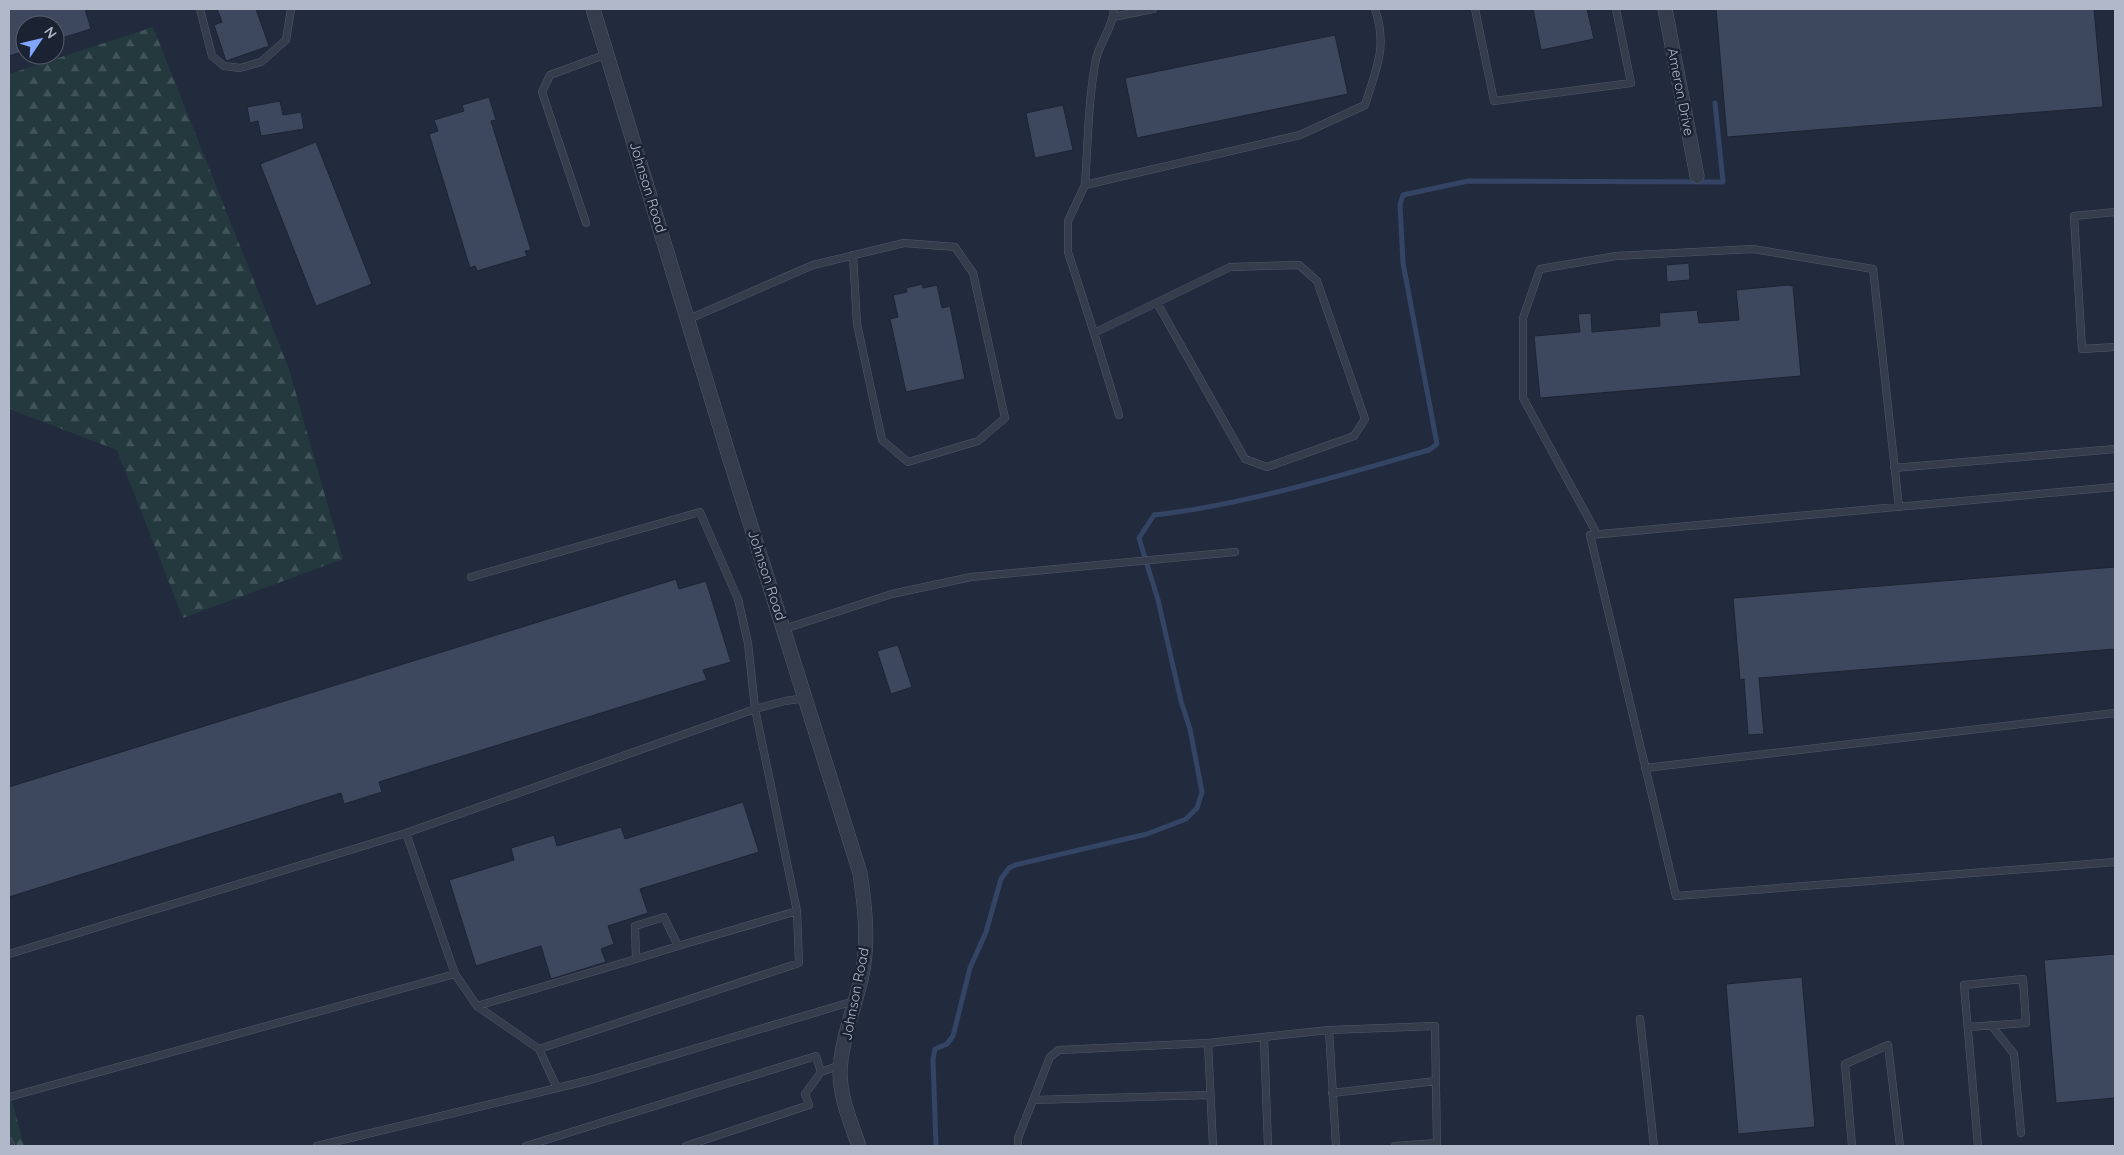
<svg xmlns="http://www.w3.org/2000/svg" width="2124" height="1155" font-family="Quicksand,sans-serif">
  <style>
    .forest { fill: url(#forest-firs) }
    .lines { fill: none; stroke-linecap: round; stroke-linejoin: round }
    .stream { stroke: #344465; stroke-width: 5 }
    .building { fill: #3d475d; stroke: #1d2434 }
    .lane-casing { stroke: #505868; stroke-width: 8 }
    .street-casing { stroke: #505868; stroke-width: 15 }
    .lane { stroke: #353d4d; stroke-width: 7 }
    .street { stroke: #353d4d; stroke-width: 14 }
    .labels { text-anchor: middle; stroke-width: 5; stroke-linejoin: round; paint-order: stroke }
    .street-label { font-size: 14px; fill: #b1b8c9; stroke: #1b2232 }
  </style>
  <defs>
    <pattern id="forest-firs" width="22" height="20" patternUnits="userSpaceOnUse" patternTransform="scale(1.25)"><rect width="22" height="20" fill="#23393e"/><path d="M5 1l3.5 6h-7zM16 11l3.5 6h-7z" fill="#415459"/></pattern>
  </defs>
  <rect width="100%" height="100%" fill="#212b3d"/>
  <path class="forest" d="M 153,27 L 289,369 L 343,559 L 183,618 L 117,450 L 9,409 L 9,74 Z
    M 9,1089 L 24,1146 L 9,1146 Z"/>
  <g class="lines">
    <path class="stream" d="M 936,1146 L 933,1059 L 935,1049 L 947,1044 L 953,1036 L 970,968 L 986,932 L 1001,879 L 1009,868 L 1015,865 L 1147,834 L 1186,819 L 1197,808 L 1202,792 L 1190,729 L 1181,701 L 1158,600 L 1139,538 L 1154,515 C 1244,505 1342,475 1429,450 L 1437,444 L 1403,263 L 1400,205 L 1403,195 L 1468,181 L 1723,182 L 1715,103"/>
  </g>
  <path class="building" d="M 9,9 L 85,9 L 91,29 L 55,40 L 55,25 L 25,25 L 25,51 L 9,56 Z
    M 217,9 L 256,9 L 269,46 L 226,61 L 214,25 L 222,22 Z
    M 1533,9 L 1587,9 L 1594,39 L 1541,50 Z
    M 1716,9 L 2094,9 L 2103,107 L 1727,137 Z
    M 1335,35 L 1348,94 L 1137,138 L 1125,78 Z
    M 489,97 L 496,120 L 491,121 L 531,250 L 525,251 L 527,256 L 477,271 L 475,266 L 470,268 L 429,134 L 438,131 L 434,120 L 464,111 L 462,105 Z
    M 280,101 L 283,115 L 301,112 L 304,129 L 261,136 L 258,121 L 250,123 L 247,107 Z
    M 1063,105 L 1073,150 L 1035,158 L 1026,113 Z
    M 316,142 L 372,284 L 316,306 L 260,164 Z
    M 1689,263 L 1690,280 L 1667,282 L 1666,265 Z
    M 922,284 L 923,288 L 937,285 L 942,308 L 950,306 L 965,379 L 906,392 L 890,319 L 898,317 L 893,295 L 907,292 L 906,288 Z
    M 1788,285 L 1793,286 L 1801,376 L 1540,398 L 1534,336 L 1580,332 L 1578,314 L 1591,313 L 1592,332 L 1660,326 L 1659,313 L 1697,310 L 1699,323 L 1739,320 L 1736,290 Z
    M 2115,567 L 2115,649 L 1759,678 L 1764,734 L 1748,735 L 1744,679 L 1740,680 L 1733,598 Z
    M 676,579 L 679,589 L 706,581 L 731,662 L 703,670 L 707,680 L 379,782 L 382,792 L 344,804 L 341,793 L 9,897 L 9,787 Z
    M 898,645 L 912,687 L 891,694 L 877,651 Z
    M 743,802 L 759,852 L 640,889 L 648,913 L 608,926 L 614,944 L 601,949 L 606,962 L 551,979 L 541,946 L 476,966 L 449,880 L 514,860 L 511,848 L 554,835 L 557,846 L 621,827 L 625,839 Z
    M 2115,954 L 2115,1098 L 2056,1103 L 2044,960 Z
    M 1802,977 L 1815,1127 L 1738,1134 L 1726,984 Z"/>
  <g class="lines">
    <g class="lane-casing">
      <path id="lane" d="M 200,9 L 212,56 L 224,66 L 240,68 L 261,62 L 286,40 L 291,9
        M 1114,9 C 1113,27 1100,42 1096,59 C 1088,100 1088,144 1085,185 L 1300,135 L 1365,105 C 1376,69 1388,47 1375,9
        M 1475,9 L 1494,101 L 1631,83 L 1616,9
        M 1113,17 L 1153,9
        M 1085,185 L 1068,221 L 1068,252 L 1094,333 L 1230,267 L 1299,265 L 1317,281 L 1365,419 L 1354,436 L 1267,467 L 1245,459 L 1157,303
        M 2115,212 L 2074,216 L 2082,349 L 2115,347
        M 586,223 L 542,92 L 550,75 L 607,54
        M 689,319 L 813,265 L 904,243 L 955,247 L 973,273 L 1005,418 L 978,441 L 908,462 L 882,440 L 857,324 L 853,255
        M 1094,333 L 1119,415
        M 1894,468 L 2115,449
        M 2115,487 L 1590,535 L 1676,896 L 2115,862
        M 1597,534 L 1523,398 L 1523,318 L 1540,269 L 1616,256 L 1753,249 L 1873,269 L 1899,507
        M 471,577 L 700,512 L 738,599 L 748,643 L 755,709 L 797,911 L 799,963 L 539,1049
        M 784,629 L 892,594 L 971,577 L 1235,552
        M 1645,768 L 2115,713
        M 406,833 L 755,709 L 785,701 L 806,698
        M 678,946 L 797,911
        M 9,954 L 406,833 L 455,974 L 9,1097
        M 455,974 L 477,1006 L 539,1049 L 557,1088 L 590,1080 L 854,1001
        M 477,1006 L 636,959 L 635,926 L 664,917 L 678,946 L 636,959
        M 1640,1019 L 1654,1146
        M 1991,1025 L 2014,1054 L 2021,1133
        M 1968,1027 L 2026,1023 L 2023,979 L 1964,985 L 1978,1146
        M 1329,1030 L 1336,1146
        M 1264,1038 L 1268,1146
        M 1332,1093 L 1436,1081
        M 1033,1100 L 1210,1095
        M 9,1141 L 11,1146
        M 317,1146 L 557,1088
        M 526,1146 L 816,1056 L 821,1072
        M 686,1146 L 809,1105 L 805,1094 L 821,1072 L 840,1065
        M 1018,1146 L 1018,1138 L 1050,1057 L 1059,1050 L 1208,1043
        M 1213,1146 L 1208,1043 L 1329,1030 L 1435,1026 L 1437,1146
        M 1395,1146 L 1437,1143
        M 1852,1146 L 1845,1064 L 1888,1045 L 1900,1146"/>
    </g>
    <g class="street-casing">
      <path id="street" d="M 593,9 L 728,453 L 860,873 C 865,907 869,941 862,975 C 855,1007 841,1040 840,1072 C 840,1098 851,1123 859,1146
        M 1665,9 L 1697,176"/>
    </g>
    <use href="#lane" class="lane"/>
    <use href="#street" class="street"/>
  </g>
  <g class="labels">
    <g class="street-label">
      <text transform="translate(1681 92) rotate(79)" y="5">Ameron Drive</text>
      <text transform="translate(648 187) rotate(73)" y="5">Johnson Road</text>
      <text transform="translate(767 575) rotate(72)" y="5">Johnson Road</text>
      <text transform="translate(855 994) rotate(-79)" y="5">Johnson Road</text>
    </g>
  </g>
  <rect width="2124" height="1155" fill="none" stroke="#b1b8c9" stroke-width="20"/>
  <g transform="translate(40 40) rotate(55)"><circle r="24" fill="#1b2232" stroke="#575e6e"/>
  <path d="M0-4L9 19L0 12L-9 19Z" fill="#81a6fe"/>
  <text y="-8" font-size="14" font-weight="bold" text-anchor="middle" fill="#b1b8c9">N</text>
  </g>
</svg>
